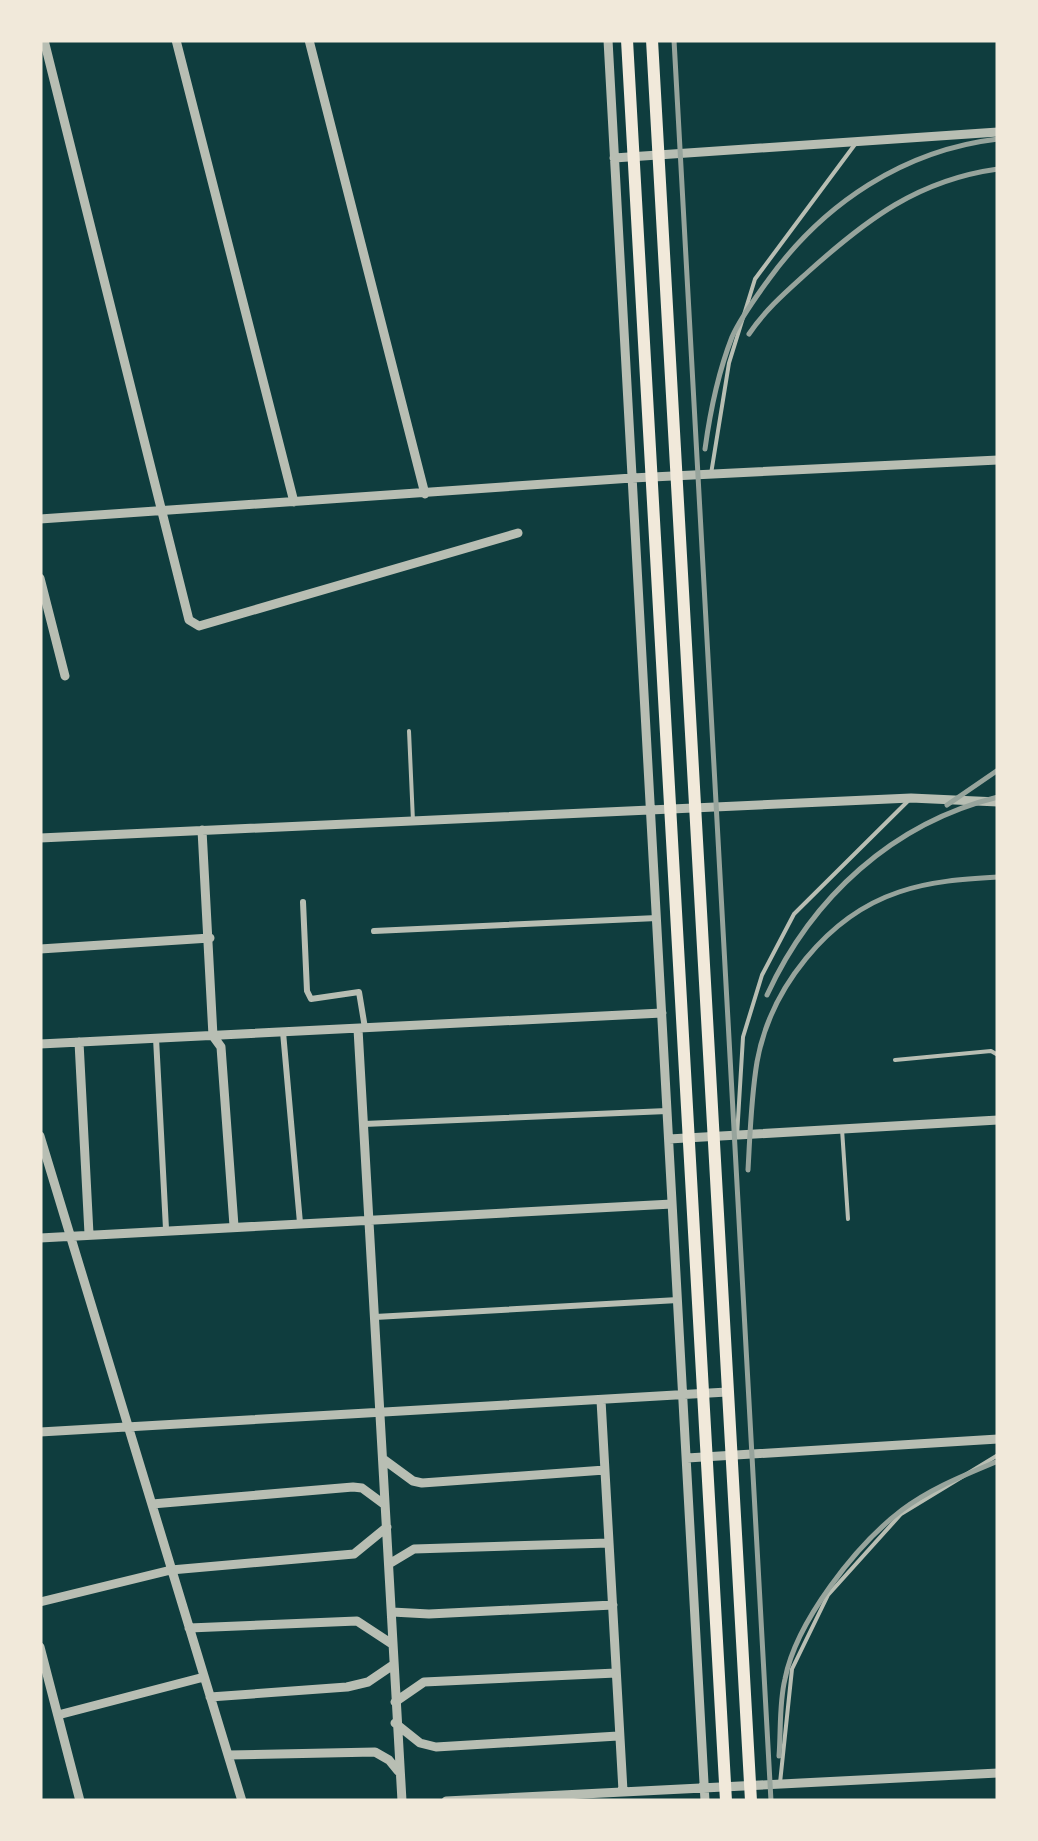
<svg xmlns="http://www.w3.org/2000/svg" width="1038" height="1841" font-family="'Noto Sans',sans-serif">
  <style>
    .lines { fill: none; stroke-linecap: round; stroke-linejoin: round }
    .service { stroke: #b8beb3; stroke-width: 4 }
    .pedestrian { stroke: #b8beb3; stroke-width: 6 }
    .minor { stroke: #b8beb3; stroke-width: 9 }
    .secondary { stroke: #f1e9da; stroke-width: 12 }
    .rail { stroke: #97a49c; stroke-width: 5 }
  </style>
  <rect width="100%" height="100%" fill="#0f3d3e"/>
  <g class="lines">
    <path class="service" d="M 711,474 L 729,363 L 755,279 L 856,143
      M 409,731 L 413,821
      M 895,1060 L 991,1051 L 998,1055
      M 842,1129 L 848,1219
      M 737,1136 L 743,1037 L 762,975 L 794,914 L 910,799
      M 780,1783 L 792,1669 L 828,1595 L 901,1514 L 998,1455"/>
    <path class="pedestrian" d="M 303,902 L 307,991 L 311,999 L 359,992 L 365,1028
      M 374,931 L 657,918
      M 283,1032 L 300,1223
      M 156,1038 L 166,1229
      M 364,1124 L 667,1111
      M 375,1317 L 678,1300"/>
    <path class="minor" d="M 44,40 L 189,620 L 199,626 L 518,533
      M 176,40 L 294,502
      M 309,40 L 425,494
      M 608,40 L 705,1801
      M 614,158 L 998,132
      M 40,519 L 632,478 L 998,460
      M 40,578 L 65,676
      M 202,830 L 213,1036 L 221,1047 L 234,1226
      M 40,838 L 911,798 L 998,802
      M 40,949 L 210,938
      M 358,1029 L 402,1801
      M 79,1042 L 89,1234
      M 40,1044 L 662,1013
      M 40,1136 L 242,1801
      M 669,1139 L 998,1120
      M 40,1238 L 672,1204
      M 601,1400 L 623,1791
      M 40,1432 L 727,1392
      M 687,1458 L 998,1439
      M 383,1459 L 413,1481 L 422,1483 L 605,1470
      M 152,1504 L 353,1487 L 362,1488 L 385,1505
      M 389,1564 L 414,1549 L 609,1543
      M 40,1602 L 171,1570 L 354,1554 L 387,1527
      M 392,1612 L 429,1614 L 613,1605
      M 189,1628 L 357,1621 L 392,1644
      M 40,1647 L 80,1801
      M 210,1697 L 347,1687 L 368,1682 L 393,1665
      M 395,1702 L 424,1682 L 616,1673
      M 58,1715 L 204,1677
      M 395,1723 L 420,1743 L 436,1747 L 618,1736
      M 229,1755 L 375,1752 L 389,1760 L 398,1771
      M 446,1801 L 998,1773"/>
    <path class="secondary" d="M 627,40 L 726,1801
      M 652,40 L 751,1801"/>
    <path class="rail" d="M 674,40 L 771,1801
      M 749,334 C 766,309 786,292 808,272 C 867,219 918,180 998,169
      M 705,449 C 710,412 718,373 732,337 C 741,317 756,297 769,279 C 824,203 904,150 998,139
      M 947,805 L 998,770
      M 767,995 C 812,897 893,823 998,797
      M 748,1170 C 750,1135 751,1098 757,1062 C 770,989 827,916 899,892 C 931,881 964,879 998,877
      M 779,1756 C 781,1731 779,1703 785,1679 C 796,1622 856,1545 902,1510 C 931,1488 965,1475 998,1461"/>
  </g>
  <rect width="1038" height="1841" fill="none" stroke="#f1e9da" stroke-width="85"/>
</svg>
